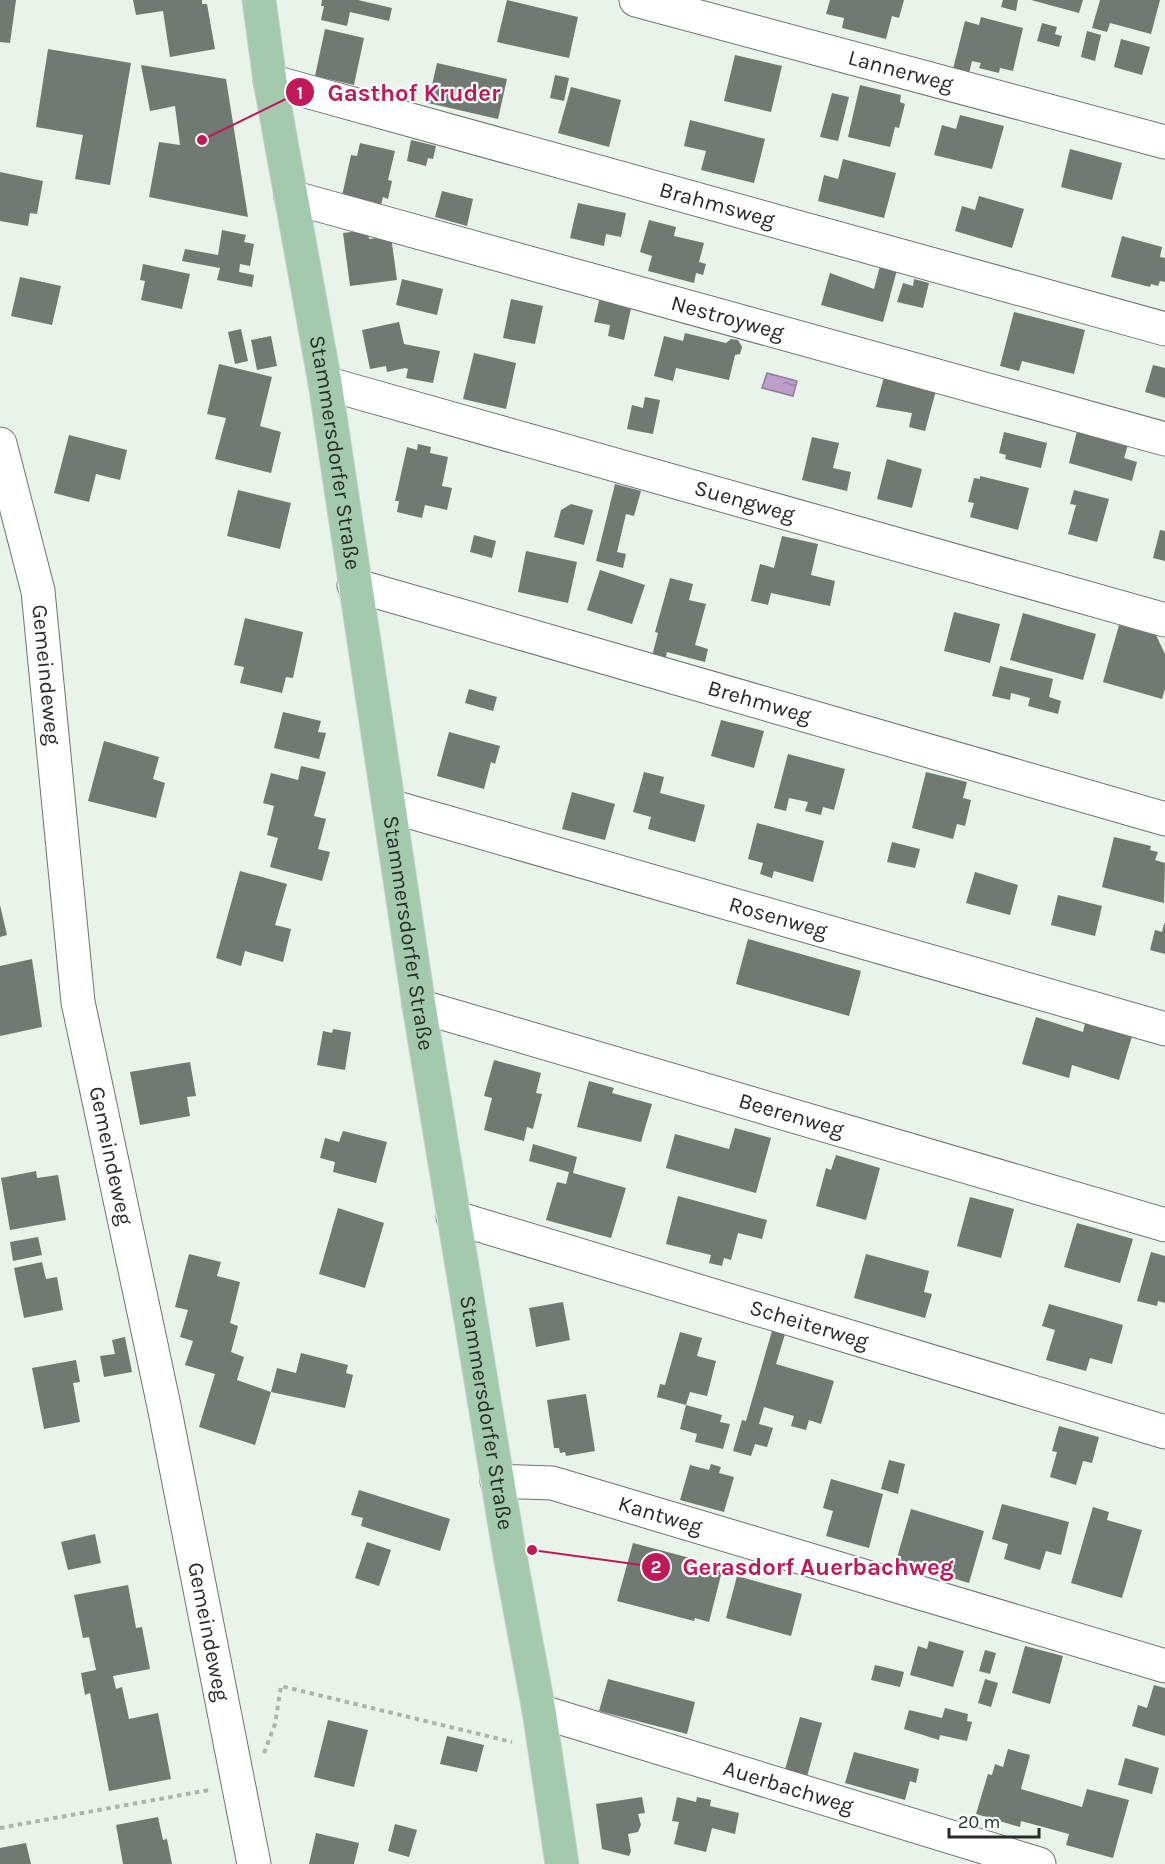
<svg xmlns="http://www.w3.org/2000/svg" width="1165" height="1864" font-family="Karla,sans-serif">
<style>
.water{fill:url(#water-ripples);stroke:#917c9b;stroke-width:1.5}
.building{fill:#707a72}
.lines{fill:none;stroke-linecap:round;stroke-linejoin:round}
.minor-casing{stroke:#6c766e;stroke-width:35}
.major-casing{stroke:#cfd1d0;stroke-width:35}
.path{stroke:#abb4ac;stroke-width:4;stroke-dasharray:4.5 4.5;stroke-linecap:butt}
.minor{stroke:#fff;stroke-width:33}
.major{stroke:#a3caac;stroke-width:33}
.labels{text-anchor:middle;dominant-baseline:central;stroke-width:4.5;stroke-linejoin:round;paint-order:stroke}
.street-label{font-size:22px;fill:#272c28;stroke:#f8fff9}
.leader{fill:none;stroke:#c2185b;stroke-width:2}
.callout-dot{fill:#c2185b;stroke:#f8fff9;stroke-width:2}
.mark-label{font-size:18px;text-anchor:middle;font-weight:bold;fill:#fff}
.callout-label{font-size:24px;text-anchor:middle;font-weight:bold;fill:#c2185b;stroke:#f8fff9;stroke-width:4.5;stroke-linejoin:round;paint-order:stroke}
</style>
<defs>
<pattern id="water-ripples" width="26" height="14" patternUnits="userSpaceOnUse" patternTransform="scale(1.5)"><rect width="26" height="14" fill="#bf9ecc"/><path d="M2 4q2-2 4 0t4 0M15 11q2-2 4 0t4 0" fill="none" stroke="#9b81a6"/></pattern>
</defs>
<rect width="100%" height="100%" fill="#e8f3ea"/>
<!-- water -->
<polygon class="water" points="767,373 797,381 793,396 762,388"/>
<!-- building -->
<g class="building">
<polygon points="0,0 16,0 10,43 0,42"/>
<polygon points="133,0 202,0 202,4 207,4 215,49 170,57 163,11 136,15"/>
<polygon points="322,0 358,0 392,8 389,21 350,12 347,26 321,20 324,6 321,6"/>
<polygon points="507,0 578,17 569,58 497,42"/>
<polygon points="830,0 904,0 899,18 892,16 886,39 842,28 844,18 826,14"/>
<polygon points="1003,0 1018,0 1016,11 1001,7"/>
<polygon points="1031,0 1083,0 1079,13"/>
<polygon points="1100,0 1160,0 1151,34 1110,23 1107,32 1092,28"/>
<polygon points="981,17 1023,28 1013,71 1000,68 999,73 979,68 981,63 972,61 969,73 953,69 965,21 979,25"/>
<polygon points="1042,23 1057,27 1055,34 1062,36 1059,47 1037,41"/>
<polygon points="325,29 364,38 354,85 315,76"/>
<polygon points="1087,31 1101,35 1095,61 1081,57"/>
<polygon points="1121,39 1150,47 1142,75 1114,67"/>
<polygon points="48,49 131,63 110,185 75,179 83,135 36,127"/>
<polygon points="735,55 782,66 771,112 724,101"/>
<polygon points="437,63 507,79 498,119 428,103"/>
<polygon points="141,65 226,79 248,217 149,197 159,142 180,145 175,106 150,111"/>
<polygon points="555,75 569,78 564,101 550,98"/>
<polygon points="860,85 901,95 900,102 905,104 899,128 895,127 890,147 848,137"/>
<polygon points="571,87 621,100 609,147 558,133"/>
<polygon points="832,93 849,97 838,141 820,137"/>
<polygon points="960,115 1004,126 992,169 934,155 942,125 956,129"/>
<polygon points="690,120 765,139 754,183 701,170 706,151 684,146"/>
<polygon points="411,140 436,146 433,159 428,158 426,166 407,161"/>
<polygon points="360,143 395,151 388,180 392,181 388,199 383,197 381,205 342,196 351,155 357,156"/>
<polygon points="1070,149 1122,163 1112,200 1061,187"/>
<polygon points="843,159 896,173 884,218 818,201 824,175 838,179"/>
<polygon points="0,172 43,181 37,214 30,213 28,226 0,221"/>
<polygon points="442,191 473,199 467,226 435,217"/>
<polygon points="979,196 1024,209 1012,248 955,231 962,206 975,210"/>
<polygon points="578,203 626,213 621,237 606,234 604,246 570,238"/>
<polygon points="649,220 676,227 674,236 704,243 699,262 706,264 703,275 696,273 694,283 648,271 652,256 640,252"/>
<polygon points="222,230 246,235 244,242 254,244 250,266 240,264 239,272 254,275 252,287 217,280 220,268 182,261 185,249 218,255"/>
<polygon points="368,230 369,239 391,236 397,280 350,286 343,233"/>
<polygon points="1122,236 1162,247 1160,257 1165,258 1165,282 1160,281 1158,286 1151,284 1150,287 1111,277"/>
<polygon points="143,264 190,274 182,309 141,300 145,281 140,280"/>
<polygon points="880,266 897,270 883,322 821,305 830,273 874,289"/>
<polygon points="20,277 61,286 52,325 11,316"/>
<polygon points="402,279 443,289 437,315 396,305"/>
<polygon points="914,279 929,283 923,308 897,302 903,283 913,286"/>
<polygon points="600,297 632,304 624,340 608,336 610,325 594,322"/>
<polygon points="511,299 543,306 535,344 503,338"/>
<polygon points="1014,312 1085,330 1074,374 1022,361 1019,371 1000,366"/>
<polygon points="399,322 404,344 440,351 433,383 406,378 408,369 405,368 387,372 386,366 370,369 362,330"/>
<polygon points="241,329 248,361 235,364 228,332"/>
<polygon points="685,333 726,343 731,339 738,340 742,347 740,354 735,355 729,380 676,368 673,381 654,376 664,336 683,341"/>
<polygon points="271,336 277,366 257,370 251,340"/>
<polygon points="474,353 516,363 506,409 463,399"/>
<polygon points="219,364 272,377 260,426 281,432 271,473 215,459 226,418 207,414"/>
<polygon points="1153,365 1165,368 1165,398 1145,392"/>
<polygon points="884,377 937,387 925,431 909,427 912,413 876,407"/>
<polygon points="645,397 660,400 653,434 627,429 632,405 643,408"/>
<polygon points="1077,431 1130,438 1124,458 1137,462 1132,481 1069,463"/>
<polygon points="1004,432 1047,443 1041,468 1005,459 1006,455 999,453"/>
<polygon points="69,435 127,450 120,480 96,474 89,502 54,493"/>
<polygon points="812,437 839,443 833,468 851,472 847,491 802,480"/>
<polygon points="418,444 431,447 430,453 448,457 442,486 452,488 447,510 425,505 422,518 397,512 399,501 395,501 407,447 417,450"/>
<polygon points="887,459 922,469 912,508 877,499"/>
<polygon points="980,476 1029,488 1018,530 970,517 974,503 968,502 974,478 980,479"/>
<polygon points="615,484 641,491 634,516 626,514 617,552 626,554 623,568 596,561"/>
<polygon points="238,490 291,503 280,549 227,536"/>
<polygon points="1074,490 1109,499 1097,542 1068,534 1076,505 1070,504"/>
<polygon points="571,504 593,510 584,545 554,537 561,510"/>
<polygon points="1160,530 1165,531 1165,561 1153,558"/>
<polygon points="474,535 496,541 492,558 470,552"/>
<polygon points="782,536 818,544 811,575 835,581 830,606 771,593 768,605 751,601 760,564 774,568"/>
<polygon points="526,551 577,562 568,603 518,592"/>
<polygon points="600,570 645,585 632,624 587,610"/>
<polygon points="670,578 693,584 689,600 706,604 695,645 708,649 705,662 667,652 665,660 652,656 658,633 655,632"/>
<polygon points="954,612 1000,624 990,663 944,651"/>
<polygon points="1023,613 1096,634 1083,680 1010,660"/>
<polygon points="245,618 303,632 293,678 286,677 282,693 240,683 244,667 234,665"/>
<polygon points="1119,625 1156,635 1165,654 1165,689 1162,699 1103,682"/>
<polygon points="1000,666 1053,679 1049,697 1061,701 1058,714 1028,706 1030,698 1011,693 1010,700 992,696"/>
<polygon points="469,689 497,697 493,711 465,703"/>
<polygon points="283,712 321,721 318,732 326,733 319,759 274,748"/>
<polygon points="721,720 764,731 754,768 711,756"/>
<polygon points="449,732 500,746 495,764 491,762 484,789 437,776"/>
<polygon points="104,741 159,757 153,779 165,783 156,818 88,801"/>
<polygon points="788,754 845,769 834,810 823,807 821,815 805,811 808,802 789,798 786,811 774,808"/>
<polygon points="301,766 326,772 314,816 326,819 318,849 330,852 322,881 270,867 278,838 267,835 274,806 263,803 271,773 298,780"/>
<polygon points="644,772 664,777 660,793 705,805 695,842 648,829 651,817 633,812"/>
<polygon points="926,772 967,782 963,798 971,800 965,826 957,824 953,839 912,828"/>
<polygon points="572,792 615,804 605,840 562,829"/>
<polygon points="757,823 824,841 813,882 774,871 772,878 760,874 763,863 748,859"/>
<polygon points="1114,837 1151,846 1150,850 1158,852 1155,860 1165,863 1164,903 1102,887"/>
<polygon points="892,842 920,849 915,868 887,862"/>
<polygon points="240,871 287,884 275,925 291,929 283,962 245,951 241,966 216,958"/>
<polygon points="975,872 1018,885 1010,915 966,903"/>
<polygon points="1058,895 1102,906 1095,936 1051,925"/>
<polygon points="0,905 7,935 0,937"/>
<polygon points="1164,924 1165,924 1165,954 1150,950 1155,930 1162,932"/>
<polygon points="748,939 861,971 849,1016 736,984"/>
<polygon points="32,959 42,1027 0,1036 0,966"/>
<polygon points="1036,1017 1083,1032 1086,1019 1133,1033 1119,1080 1072,1065 1069,1078 1022,1064"/>
<polygon points="333,1029 351,1032 345,1070 317,1065 323,1031 332,1033"/>
<polygon points="494,1060 541,1073 536,1093 542,1094 533,1129 527,1127 524,1141 484,1130 492,1098 484,1096"/>
<polygon points="190,1062 196,1096 187,1097 190,1116 140,1125 130,1072"/>
<polygon points="589,1081 614,1088 612,1093 652,1104 641,1142 577,1127"/>
<polygon points="735,1128 771,1138 756,1193 666,1168 675,1134 729,1149"/>
<polygon points="343,1131 387,1142 376,1183 333,1172 335,1162 320,1158 325,1138 339,1142"/>
<polygon points="533,1144 577,1157 573,1173 626,1188 611,1238 546,1220 557,1182 566,1184 569,1172 529,1161"/>
<polygon points="836,1155 880,1168 866,1220 816,1206 826,1168 831,1170"/>
<polygon points="36,1171 37,1178 58,1175 66,1220 10,1230 1,1178"/>
<polygon points="678,1196 767,1220 762,1239 738,1233 731,1260 724,1258 722,1266 709,1263 711,1255 666,1244"/>
<polygon points="970,1197 1014,1209 1001,1258 957,1246"/>
<polygon points="338,1208 384,1223 365,1288 319,1274"/>
<polygon points="1077,1223 1133,1239 1120,1283 1064,1267"/>
<polygon points="38,1237 42,1255 13,1261 10,1242"/>
<polygon points="1151,1252 1165,1256 1165,1303 1158,1301 1157,1306 1137,1301"/>
<polygon points="189,1254 221,1262 217,1276 240,1282 230,1323 238,1326 231,1352 244,1357 237,1380 271,1392 255,1445 199,1427 215,1374 185,1365 193,1341 180,1337 188,1310 175,1307"/>
<polygon points="866,1254 929,1271 924,1292 932,1294 925,1318 854,1298"/>
<polygon points="42,1262 46,1279 57,1277 63,1310 24,1318 14,1268"/>
<polygon points="563,1302 570,1340 536,1347 529,1308"/>
<polygon points="1049,1304 1123,1325 1112,1364 1090,1358 1086,1371 1046,1360 1055,1330 1042,1326"/>
<polygon points="772,1331 785,1334 776,1364 834,1381 821,1424 809,1420 806,1430 791,1426 794,1416 764,1407 759,1424 773,1428 767,1447 755,1444 751,1456 733,1451 742,1420 746,1421"/>
<polygon points="680,1332 702,1338 697,1356 716,1361 707,1396 690,1392 686,1405 657,1397 660,1384 665,1385"/>
<polygon points="125,1337 132,1372 104,1377 100,1356 115,1354 112,1340"/>
<polygon points="301,1353 348,1365 346,1373 353,1375 345,1408 271,1392 277,1368 296,1373"/>
<polygon points="76,1360 80,1382 73,1383 80,1422 44,1429 32,1368"/>
<polygon points="586,1394 595,1451 566,1456 565,1452 560,1453 559,1448 554,1448 547,1400"/>
<polygon points="686,1405 722,1415 720,1422 730,1424 723,1449 695,1442 697,1434 680,1429"/>
<polygon points="1059,1426 1099,1437 1092,1463 1083,1461 1076,1485 1050,1477 1057,1452 1052,1451"/>
<polygon points="889,1460 905,1464 898,1494 881,1489"/>
<polygon points="711,1464 721,1467 719,1473 734,1477 724,1512 680,1500 690,1465 709,1470"/>
<polygon points="831,1479 883,1494 869,1548 826,1536 833,1511 823,1508"/>
<polygon points="359,1490 450,1519 440,1551 361,1526 363,1518 351,1515"/>
<polygon points="1002,1504 1069,1522 1061,1555 1046,1551 1040,1570 1004,1559 1008,1544 992,1539"/>
<polygon points="1093,1507 1109,1512 1107,1520 1142,1530 1122,1598 1071,1583"/>
<polygon points="911,1509 984,1531 969,1583 896,1561"/>
<polygon points="95,1534 101,1563 68,1570 61,1542"/>
<polygon points="367,1542 391,1550 379,1586 355,1578"/>
<polygon points="633,1543 690,1558 689,1562 722,1571 709,1622 695,1618 694,1621 617,1601"/>
<polygon points="737,1576 802,1594 791,1636 726,1618"/>
<polygon points="128,1585 136,1628 142,1627 150,1669 113,1676 116,1689 122,1687 129,1719 158,1713 171,1779 109,1791 90,1693 85,1695 81,1673 96,1670 89,1637 83,1638 74,1595"/>
<polygon points="929,1641 964,1651 953,1687 910,1675 918,1646 927,1649"/>
<polygon points="1025,1646 1063,1656 1050,1704 1012,1693"/>
<polygon points="985,1650 996,1653 990,1674 979,1671"/>
<polygon points="875,1665 904,1672 900,1687 871,1680"/>
<polygon points="608,1679 695,1702 687,1734 599,1711"/>
<polygon points="985,1679 998,1683 991,1707 978,1703"/>
<polygon points="1154,1685 1165,1688 1165,1736 1132,1726 1138,1705 1147,1708"/>
<polygon points="945,1708 968,1714 967,1721 972,1722 967,1741 940,1735 939,1740 904,1729 909,1710 942,1718"/>
<polygon points="800,1717 822,1723 806,1780 784,1773"/>
<polygon points="328,1720 368,1730 354,1787 314,1777"/>
<polygon points="447,1736 484,1745 477,1772 440,1764"/>
<polygon points="1008,1749 1030,1755 1021,1789 1082,1807 1087,1789 1129,1800 1113,1858 1066,1845 1069,1834 1021,1821 1020,1827 976,1814 988,1774 992,1775 995,1764 1003,1767"/>
<polygon points="854,1752 919,1769 916,1783 910,1781 905,1800 845,1783"/>
<polygon points="1125,1758 1159,1768 1152,1794 1118,1785"/>
<polygon points="642,1797 645,1813 638,1814 641,1825 638,1832 628,1834 631,1851 629,1856 602,1849 596,1804"/>
<polygon points="677,1797 696,1802 697,1797 711,1800 710,1806 739,1813 735,1834 712,1828 706,1852 674,1844 679,1822 672,1821"/>
<polygon points="158,1817 163,1840 167,1839 172,1864 123,1864 116,1825"/>
<polygon points="395,1824 417,1830 409,1857 388,1851"/>
<polygon points="316,1833 359,1843 354,1864 309,1864"/>
<polygon points="26,1843 31,1864 0,1864 0,1848"/>
</g>
<g class="lines">
<defs>
<g id="minor">
<path id="s1" d="M 636,0 L 1165,142"/>
<path id="s2" d="M 270,81 L 1165,329"/>
<path id="s3" d="M 291,197 L 1165,439"/>
<path id="s4" d="M 325,383 L 1165,620"/>
<path id="s5" d="M 0,444 L 38,591 L 78,1002 L 164,1406 L 254,1864"/>
<path id="s6" d="M 354,585 L 1165,819"/>
<path id="s7" d="M 390,806 L 1165,1029"/>
<path id="s8" d="M 419,1006 L 1165,1225"/>
<path id="s9" d="M 453,1217 L 1165,1432"/>
<path id="s10" d="M 497,1481 L 552,1483 L 1165,1666"/>
<path id="s11" d="M 539,1711 L 1039,1864"/>
</g>
<g id="major">
<path id="s12" d="M 259,0 L 270,81 L 325,383 L 419,1006 L 510,1556 L 539,1711 L 562,1864"/>
</g>
</defs>
<!-- minor casing -->
<use href="#minor" class="minor-casing"/>
<!-- major casing -->
<use href="#major" class="major-casing"/>
<!-- path -->
<g class="path">
<polyline points="264,1753 275,1724 281,1686 512,1742"/>
<polyline points="0,1828 209,1790"/>
</g>
<!-- minor -->
<use href="#minor" class="minor"/>
<!-- major -->
<use href="#major" class="major"/>
</g>
<g class="labels">
<!-- street labels -->
<g class="street-label">
<text stroke="none"><textPath href="#s1" startOffset="274">Lannerweg</textPath></text>
<text stroke="none"><textPath href="#s2" startOffset="464">Brahmsweg</textPath></text>
<text stroke="none"><textPath href="#s3" startOffset="453">Nestroyweg</textPath></text>
<text stroke="none"><textPath href="#s12" startOffset="459">Stammersdorfer Straße</textPath></text>
<text stroke="none"><textPath href="#s4" startOffset="436">Suengweg</textPath></text>
<text stroke="none"><textPath href="#s5" startOffset="236">Gemeindeweg</textPath></text>
<text stroke="none"><textPath href="#s6" startOffset="422">Brehmweg</textPath></text>
<text stroke="none"><textPath href="#s7" startOffset="404">Rosenweg</textPath></text>
<text stroke="none"><textPath href="#s12" startOffset="945">Stammersdorfer Straße</textPath></text>
<text stroke="none"><textPath href="#s8" startOffset="388">Beerenweg</textPath></text>
<text stroke="none"><textPath href="#s5" startOffset="722">Gemeindeweg</textPath></text>
<text stroke="none"><textPath href="#s9" startOffset="372">Scheiterweg</textPath></text>
<text stroke="none"><textPath href="#s12" startOffset="1431">Stammersdorfer Straße</textPath></text>
<text stroke="none"><textPath href="#s10" startOffset="168">Kantweg</textPath></text>
<text stroke="none"><textPath href="#s5" startOffset="1208">Gemeindeweg</textPath></text>
<text stroke="none"><textPath href="#s11" startOffset="261">Auerbachweg</textPath></text>
</g>
</g>
<!-- callouts -->
<path class="leader" d="M202 140L300 92M532 1550L656 1567"/>
<g class="callout-dot">
<circle cx="202" cy="140" r="6"/>
<circle cx="532" cy="1550" r="6"/>
<circle cx="300" cy="92" r="15"/>
<circle cx="656" cy="1567" r="15"/>
</g>
<g class="mark-label">
<text x="300" y="99">1</text>
<text x="656" y="1573">2</text>
</g>
<g class="callout-label">
<text x="414" y="101">Gasthof Kruder</text>
<text x="818" y="1575">Gerasdorf Auerbachweg</text>
</g>
<!-- scale -->
<path d="M949 1828v9h90v-9" fill="none" stroke="#272c28" stroke-width="3"/>
<text x="958" y="1828" font-size="18" fill="#272c28" stroke="#f8fff9" stroke-width="4.5" paint-order="stroke">20 m</text>
</svg>
